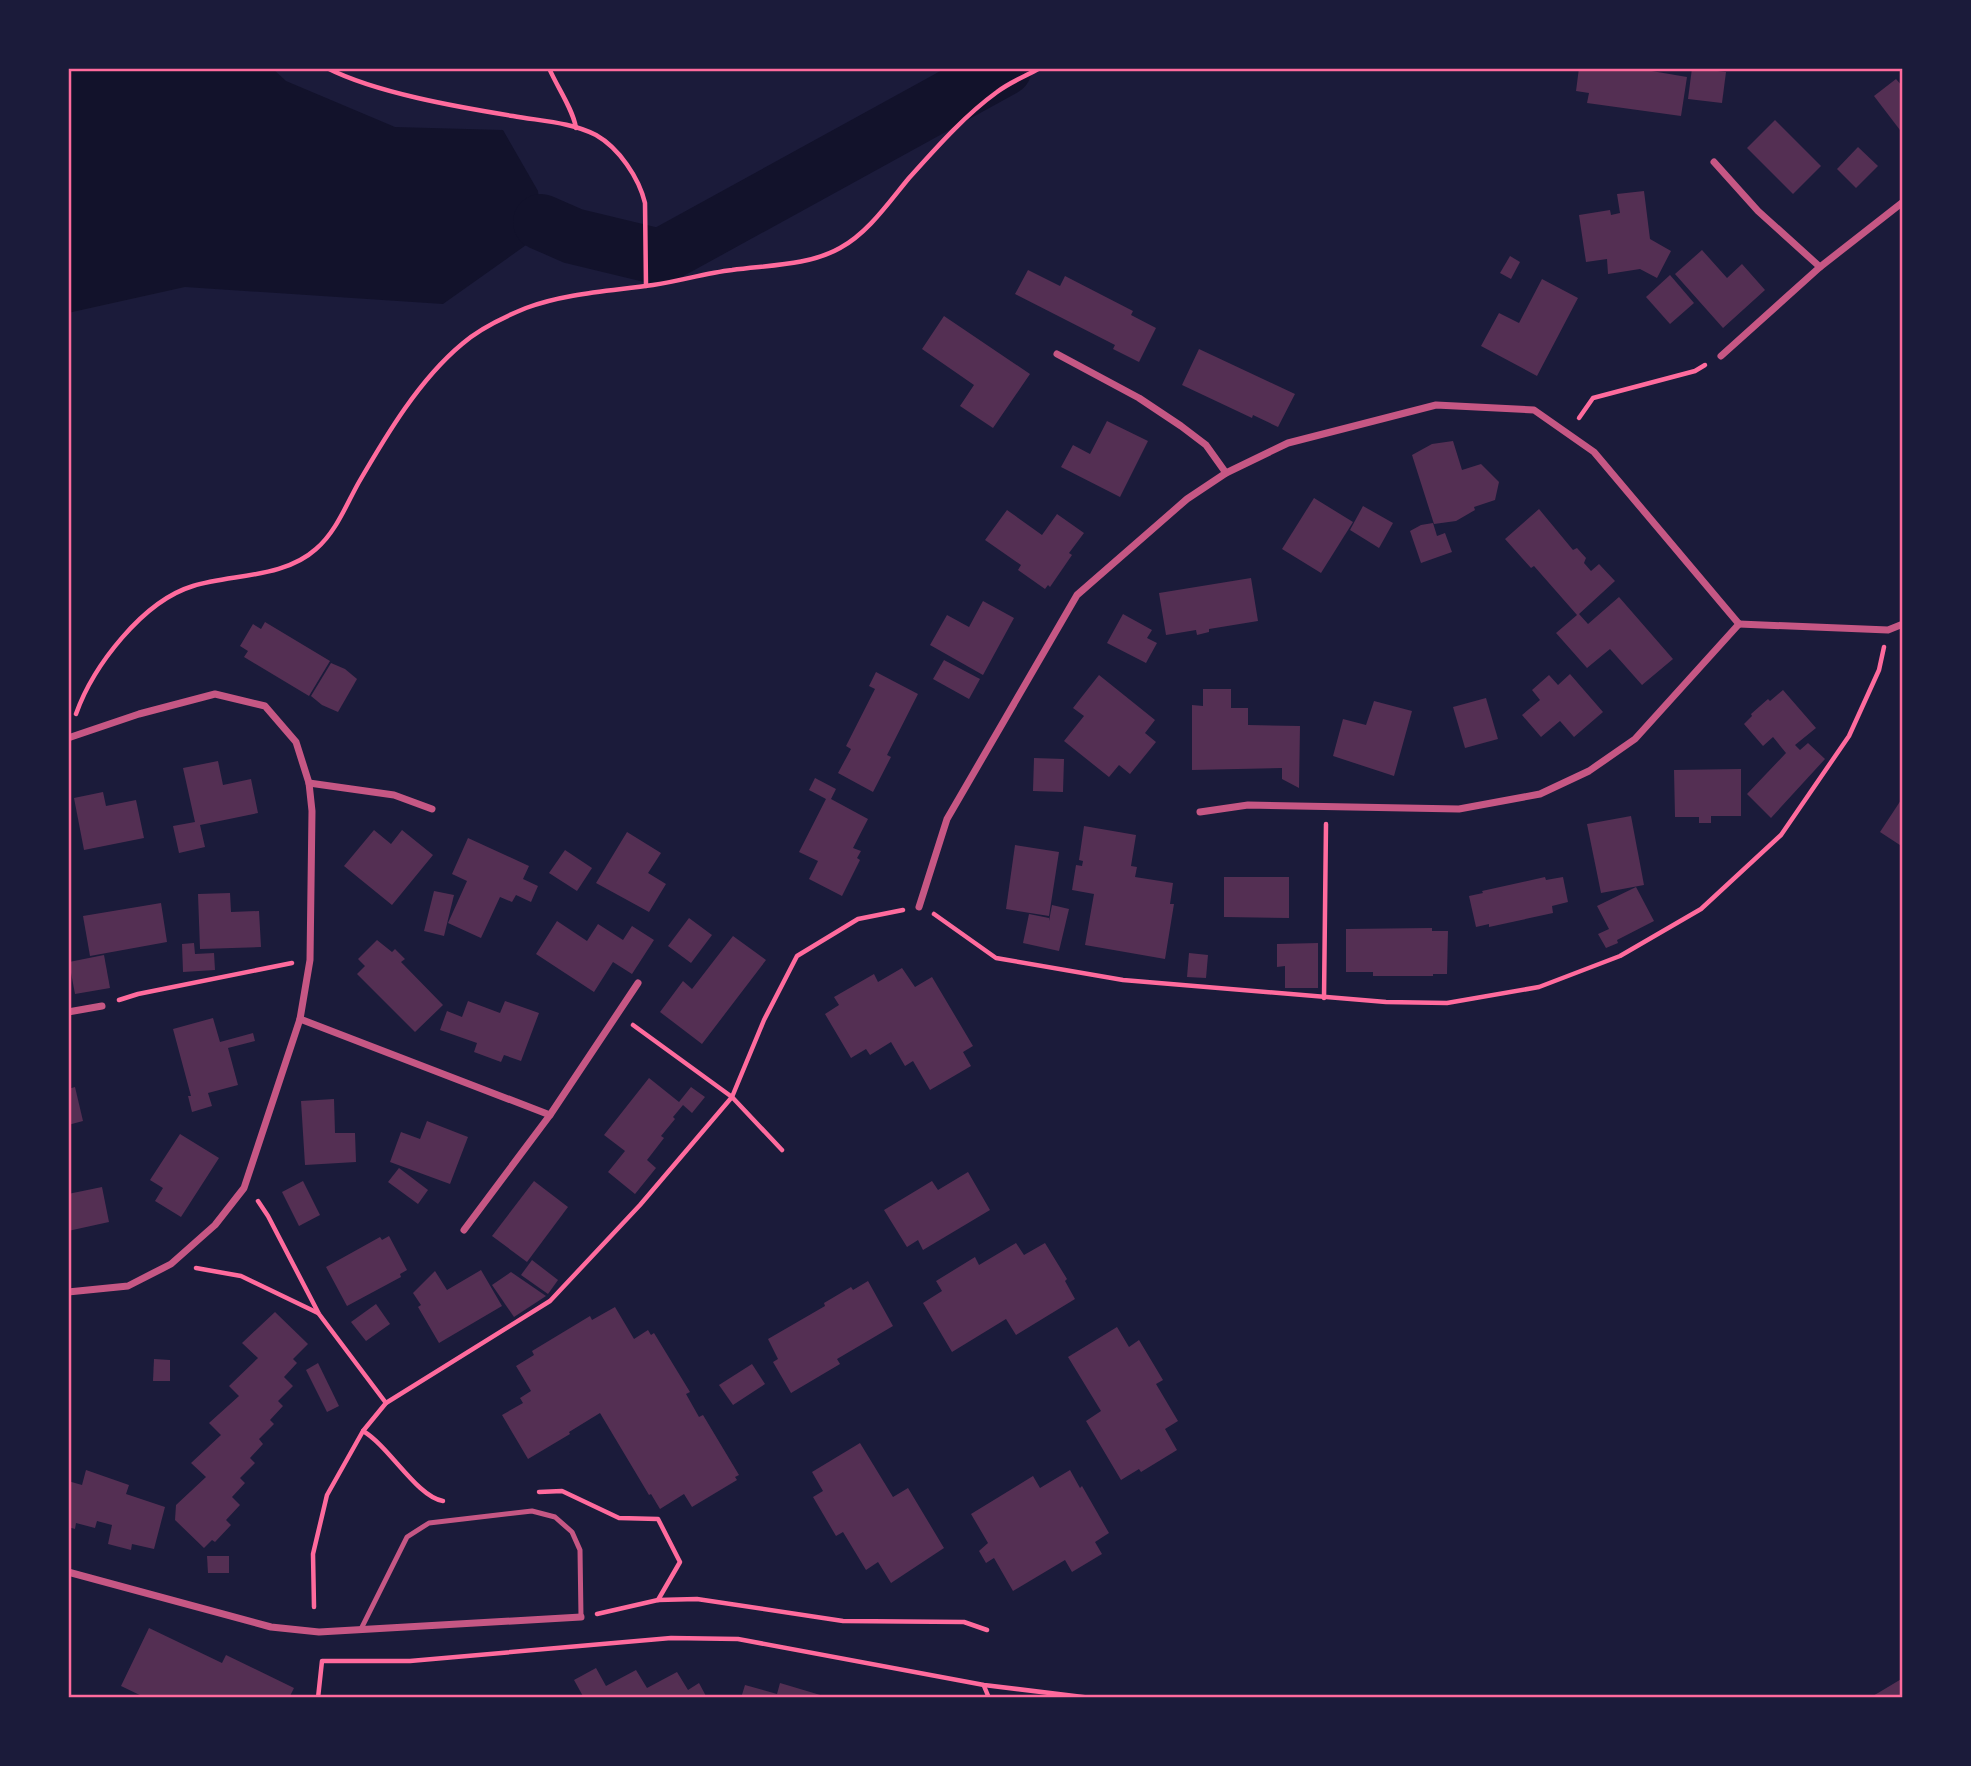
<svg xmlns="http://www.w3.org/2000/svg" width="1971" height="1766" font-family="'Playfair Display',serif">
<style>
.water{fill:#12122b}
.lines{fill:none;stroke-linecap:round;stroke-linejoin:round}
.river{stroke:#12122b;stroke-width:56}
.building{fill:#542f53}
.path{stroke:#ff6b9d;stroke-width:4.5}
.service{stroke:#c65784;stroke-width:5}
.minor{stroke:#c65784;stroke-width:7}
.neatline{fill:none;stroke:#ff6b9d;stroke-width:2.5}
</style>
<rect width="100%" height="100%" fill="#1b1b3a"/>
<!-- water -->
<polygon class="water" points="68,68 272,68 286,81 395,127 503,130 538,191 543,233 443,304 185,287 68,313"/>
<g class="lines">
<!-- river -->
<polyline class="river" points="541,222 573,236 660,257 1004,68"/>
</g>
<!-- building -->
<g class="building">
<polygon points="1579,68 1634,68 1687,77 1681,116 1587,103 1589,93 1576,91"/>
<polygon points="1692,68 1726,72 1722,103 1688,99"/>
<polygon points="1896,79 1903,87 1903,134 1874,96"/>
<polygon points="1775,120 1821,166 1793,194 1747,148"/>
<polygon points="1858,147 1878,166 1856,188 1837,169"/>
<polygon points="1644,191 1650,239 1671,251 1657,278 1640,269 1608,274 1607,259 1586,262 1579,215 1610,210 1611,215 1620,213 1617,194"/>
<polygon points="1702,250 1727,278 1742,264 1765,290 1723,328 1675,274"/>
<polygon points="1510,256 1520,262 1511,279 1500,273"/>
<polygon points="1028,270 1060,286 1065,276 1133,311 1131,315 1156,328 1139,362 1113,349 1115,345 1015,294"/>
<polygon points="1670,275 1694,303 1670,324 1646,297"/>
<polygon points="1542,279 1578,298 1537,376 1481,346 1499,313 1519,323"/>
<polygon points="944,316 1030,374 993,428 960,406 974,385 922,349"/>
<polygon points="1199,349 1295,394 1278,427 1253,415 1252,418 1182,385"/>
<polygon points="1107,421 1148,441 1120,497 1061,467 1073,445 1090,454"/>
<polygon points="1453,441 1462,470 1481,464 1499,482 1495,500 1474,507 1475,510 1456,521 1434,524 1412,455 1432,444"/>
<polygon points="1314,498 1353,522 1321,573 1282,549"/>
<polygon points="1363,506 1393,523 1379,548 1350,530"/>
<polygon points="1539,509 1573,550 1577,548 1586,558 1584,563 1591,571 1599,564 1615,581 1579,614 1588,624 1619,597 1673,659 1642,685 1610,649 1587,668 1556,633 1577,615 1534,566 1531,568 1505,539"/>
<polygon points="1007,510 1042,535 1057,514 1084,533 1069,553 1072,555 1050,587 1048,585 1045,589 1018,570 1021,565 985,540"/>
<polygon points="1433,523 1437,536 1445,533 1452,552 1421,563 1410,531 1421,525"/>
<polygon points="1251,578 1258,621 1209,629 1209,632 1197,635 1196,630 1166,635 1159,593"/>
<polygon points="983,601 1014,618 983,675 930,645 947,615 969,627"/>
<polygon points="1123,614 1152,630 1147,638 1157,643 1146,663 1107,643"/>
<polygon points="265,622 330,661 309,696 244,657 248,651 240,646 253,624 261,629"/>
<polygon points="944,660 980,679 969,699 933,679"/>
<polygon points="331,663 345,669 357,679 338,712 322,705 311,696"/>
<polygon points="876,672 918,694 887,755 891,757 873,792 838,773 851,749 846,746 875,689 869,686"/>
<polygon points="1570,674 1603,712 1574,737 1560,721 1541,737 1522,715 1540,700 1532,690 1549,675 1558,685"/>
<polygon points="1099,675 1155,720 1145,733 1156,742 1130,774 1119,765 1109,777 1064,741 1084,716 1073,708"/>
<polygon points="1203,689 1231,689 1231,708 1248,708 1248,725 1300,726 1299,788 1282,779 1282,768 1192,770 1192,705 1203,706"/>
<polygon points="1783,690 1816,728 1795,745 1800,750 1808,743 1825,759 1771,818 1747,794 1786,753 1773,737 1763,746 1744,724 1752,716 1751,714 1768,699 1770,701"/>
<polygon points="1486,698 1498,739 1465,748 1453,707"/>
<polygon points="1374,701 1412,711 1394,776 1333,756 1343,719 1366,725"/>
<polygon points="1034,758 1064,759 1063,792 1033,791"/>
<polygon points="218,761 223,785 251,779 258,813 200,825 205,847 179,853 173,826 195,822 183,768"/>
<polygon points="1741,769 1741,816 1711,816 1711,823 1699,823 1699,817 1675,817 1674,770"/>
<polygon points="815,778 836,789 831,799 868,819 853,848 861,851 857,858 860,860 842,896 809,879 818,861 799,852 826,799 809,790"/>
<polygon points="103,792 106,806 136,800 144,838 84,850 74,798"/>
<polygon points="1901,800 1903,801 1903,847 1880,832"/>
<polygon points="1631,816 1644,885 1601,893 1587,824"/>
<polygon points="1084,826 1136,835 1131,866 1137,867 1135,877 1173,883 1170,904 1174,904 1165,959 1085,945 1094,894 1072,890 1076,865 1082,866 1083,861 1079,860"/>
<polygon points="374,830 391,844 402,830 433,855 392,905 344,866"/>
<polygon points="627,832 661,853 648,873 666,884 649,912 596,883"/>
<polygon points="468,838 529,866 523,879 538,886 531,902 516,895 512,902 500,897 481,938 448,923 467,881 452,874"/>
<polygon points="1015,845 1059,852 1049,916 1006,909"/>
<polygon points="565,850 592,868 577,891 549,873"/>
<polygon points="1224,877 1289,877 1289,918 1224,917"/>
<polygon points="1545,877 1546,880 1563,877 1568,902 1552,906 1553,913 1489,927 1489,924 1476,927 1469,896 1483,893 1482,891"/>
<polygon points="1636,887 1654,921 1617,940 1618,943 1606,948 1598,934 1609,929 1597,906"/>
<polygon points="434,891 454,895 444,936 424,931"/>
<polygon points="230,893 231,912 259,911 261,947 200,949 198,894"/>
<polygon points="161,903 167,942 90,956 83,916"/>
<polygon points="1052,905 1069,909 1059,951 1023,943 1029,914 1049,918 1049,921"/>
<polygon points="689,918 712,935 691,963 668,946"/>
<polygon points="557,921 587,941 598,924 623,940 632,926 654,940 632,974 613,962 594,992 536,954"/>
<polygon points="1432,928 1432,931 1448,931 1447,974 1433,974 1433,976 1373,976 1373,972 1346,972 1346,929"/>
<polygon points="733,936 766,960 702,1044 660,1012 683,981 692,989"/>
<polygon points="377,940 392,952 395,949 405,959 401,962 443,1005 415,1032 357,974 365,966 358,959"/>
<polygon points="194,943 195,954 214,953 215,970 183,972 182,944"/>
<polygon points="1318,943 1318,988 1285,988 1285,966 1277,967 1277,944"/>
<polygon points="1189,953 1208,955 1206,978 1187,977"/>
<polygon points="104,955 110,988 75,994 69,962"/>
<polygon points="902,968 915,987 932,977 973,1046 963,1052 971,1066 930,1090 913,1061 905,1066 891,1042 870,1055 866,1049 851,1058 825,1014 839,1005 834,997 874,974 878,982"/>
<polygon points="468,1001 500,1013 505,1001 539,1013 521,1061 504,1055 501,1062 474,1052 477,1043 440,1030 447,1011 462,1017"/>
<polygon points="213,1018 220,1042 253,1033 255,1041 228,1048 238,1085 208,1093 212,1106 192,1112 188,1096 191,1096 173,1029"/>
<polygon points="649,1078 679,1102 691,1087 705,1097 692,1113 683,1105 673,1117 675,1119 661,1136 664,1138 647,1160 656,1168 635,1194 608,1172 625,1151 604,1135"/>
<polygon points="75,1087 83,1121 68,1125 68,1089"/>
<polygon points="334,1099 335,1133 355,1133 356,1162 305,1165 301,1101"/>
<polygon points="427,1121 468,1137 450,1184 390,1162 401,1132 420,1139"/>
<polygon points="180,1134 219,1158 181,1217 155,1201 163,1188 150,1180"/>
<polygon points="399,1168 428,1190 418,1204 388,1182"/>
<polygon points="968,1172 990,1210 923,1250 918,1240 907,1247 884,1210 932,1181 938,1190"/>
<polygon points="303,1181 320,1215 299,1226 282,1192"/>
<polygon points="534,1181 568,1207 527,1262 492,1236"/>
<polygon points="102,1187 109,1222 68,1231 68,1194"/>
<polygon points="389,1236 407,1270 400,1274 401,1277 347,1306 326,1267 380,1237 382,1240"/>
<polygon points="1016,1243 1024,1255 1045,1243 1067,1279 1065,1281 1075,1299 1016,1335 1006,1319 952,1352 923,1303 942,1291 936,1281 975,1257 979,1265"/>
<polygon points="532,1260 558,1280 548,1294 521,1275"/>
<polygon points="481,1270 502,1306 439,1343 418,1307 421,1305 413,1293 435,1271 447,1290"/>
<polygon points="511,1272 546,1296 514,1317 492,1285"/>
<polygon points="868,1281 893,1326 837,1359 840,1364 791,1393 773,1362 778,1359 768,1339 825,1306 824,1303 851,1287 853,1290"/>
<polygon points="376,1304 390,1324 366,1341 351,1322"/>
<polygon points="615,1307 634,1339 648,1330 651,1335 654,1333 690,1392 686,1394 699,1417 703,1415 739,1475 735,1477 737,1480 692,1507 684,1494 660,1509 651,1494 649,1495 600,1413 569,1432 570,1434 528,1459 502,1415 523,1403 520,1398 531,1391 516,1366 534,1355 532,1351 590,1316 592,1320"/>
<polygon points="275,1312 308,1344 293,1359 297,1363 284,1377 293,1386 278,1401 283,1406 270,1420 274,1424 259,1439 263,1444 250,1458 255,1463 240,1478 245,1483 232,1497 240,1505 226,1520 231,1525 215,1542 212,1540 204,1548 175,1520 176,1505 206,1477 191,1463 221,1435 209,1423 239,1396 229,1386 258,1358 242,1343"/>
<polygon points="1117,1327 1129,1347 1139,1340 1163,1380 1156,1384 1178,1421 1165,1429 1177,1450 1141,1472 1139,1469 1121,1480 1086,1421 1101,1411 1068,1357"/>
<polygon points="154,1359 170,1360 170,1381 153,1381"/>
<polygon points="318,1363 339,1406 327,1412 306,1370"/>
<polygon points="752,1364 765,1384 733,1405 719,1385"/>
<polygon points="860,1443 893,1497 908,1488 944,1548 891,1583 878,1562 866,1570 843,1532 836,1536 813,1497 823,1491 812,1472"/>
<polygon points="86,1470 129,1485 126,1494 165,1507 154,1549 132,1544 131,1550 108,1544 112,1525 97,1521 95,1528 76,1523 75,1529 68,1527 68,1481 82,1485"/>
<polygon points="1070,1470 1080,1488 1082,1486 1109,1533 1095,1542 1102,1554 1072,1572 1065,1560 1013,1591 994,1558 986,1563 979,1551 988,1543 971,1514 1033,1476 1040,1488"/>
<polygon points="207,1556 229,1556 229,1573 208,1573"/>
<polygon points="149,1628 222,1663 226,1655 294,1688 289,1698 146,1698 121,1686"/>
<polygon points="596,1668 606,1686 636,1670 647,1688 677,1672 688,1690 699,1683 707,1698 584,1698 574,1680"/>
<polygon points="1903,1678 1903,1698 1869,1698 1878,1693"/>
<polygon points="780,1683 827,1697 827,1698 741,1698 745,1685 777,1694"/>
</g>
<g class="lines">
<!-- path -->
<g class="path">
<path d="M 327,68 C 376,93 458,107 513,116 C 540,121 571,122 596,135 C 619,148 639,178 645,203 L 646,286"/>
<path d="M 549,68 C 557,87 573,109 576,128"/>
<polyline points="1579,418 1593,398 1695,371 1705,365"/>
<path d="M 76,714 C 93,666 143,601 193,586 C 233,574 284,578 316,549 C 336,532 346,505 359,482 C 387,434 419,380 462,344 C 480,328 504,317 526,308 C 566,293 612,291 653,285 C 680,281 706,273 732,270 C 767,265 808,266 840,248 C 868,233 889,202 909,178 C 936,148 964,116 997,92 C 1010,82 1026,76 1040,68"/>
<polyline points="934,914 996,958 1123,980 1386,1002 1447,1003 1539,987 1620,956 1701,909 1781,835 1849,736 1879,670 1884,647"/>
<polyline points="1324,998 1326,824"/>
<polyline points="119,1000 138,994 292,963"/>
<polyline points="633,1025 732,1097 782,1150"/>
<polyline points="258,1201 268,1216 319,1314 386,1403"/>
<polyline points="196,1268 241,1276 318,1313"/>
<path d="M 363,1431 C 389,1446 417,1497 443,1501"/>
<polyline points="539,1492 562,1491 619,1518 658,1519 680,1562 658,1600"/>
<polyline points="314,1607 313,1554 327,1495 363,1431 386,1403 550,1301 640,1205 732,1097 764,1020 797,956 858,919 903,910"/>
<polyline points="597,1614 658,1600 697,1599 843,1621 964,1622 987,1630"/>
<polyline points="984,1686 989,1698"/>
<polyline points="318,1698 322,1661 410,1661 671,1638 738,1639 984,1685 1091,1698"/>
</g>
<!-- service -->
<polyline class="service" points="361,1629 407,1537 429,1523 532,1511 555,1517 572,1532 580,1550 581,1617"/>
<!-- minor -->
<g class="minor">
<polyline points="1714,162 1758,211 1820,267"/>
<polyline points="1057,354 1139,398 1181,426 1206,445 1226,473"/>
<polyline points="1721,356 1820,267 1903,202"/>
<polyline points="1739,624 1888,630 1903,624"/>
<polyline points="68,738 139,714 215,694 265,706 296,742 309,783 312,811 310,960 300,1019 244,1188 215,1225 171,1264 128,1286 68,1292"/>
<polyline points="309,783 394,795 432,809"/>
<polyline points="1200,812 1248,805 1459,809 1540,794 1589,771 1635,739 1739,624"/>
<polyline points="919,907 947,819 1077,595 1187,499 1226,473 1288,443 1436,405 1534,410 1594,452 1739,624"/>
<polyline points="68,1012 102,1006"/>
<polyline points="300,1019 550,1115"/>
<polyline points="464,1230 550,1115 638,983"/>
<polyline points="68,1572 271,1627 319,1632 581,1617"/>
</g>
</g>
<!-- border -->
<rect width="1971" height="1766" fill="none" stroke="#1b1b3a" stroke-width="140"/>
<rect x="70" y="70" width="1831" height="1626" class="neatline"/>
</svg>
